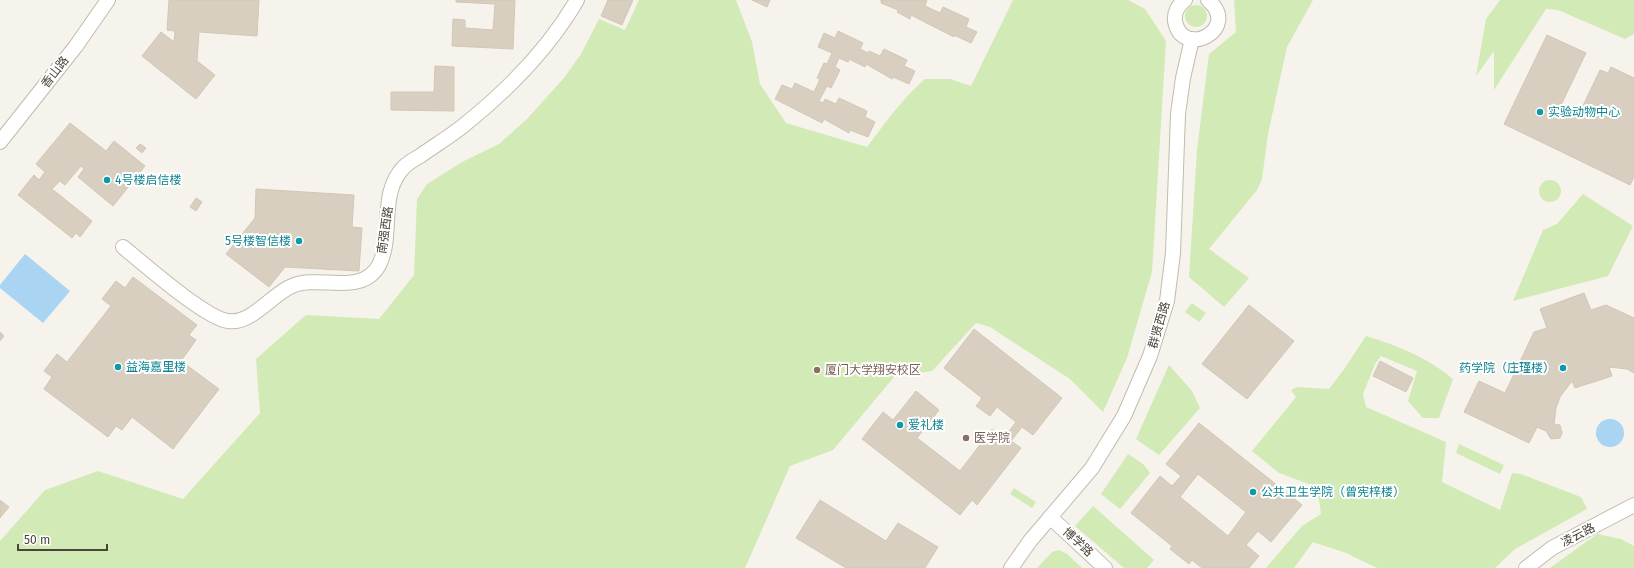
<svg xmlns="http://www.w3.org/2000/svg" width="1634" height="568" font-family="'Fira Sans','Noto Sans SC',sans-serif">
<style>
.green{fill:#d2eab5}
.water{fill:#a9d4f2}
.building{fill:#d8cfc1;stroke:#d3c7b4;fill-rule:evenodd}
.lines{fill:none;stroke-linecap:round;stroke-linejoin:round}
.minor-casing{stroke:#c2bbae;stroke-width:16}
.minor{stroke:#fff;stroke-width:14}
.culture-dot{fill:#0f9aa8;stroke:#fff;stroke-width:1.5}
.education-dot{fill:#8d6e63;stroke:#fff;stroke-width:1.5}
.labels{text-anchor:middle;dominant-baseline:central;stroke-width:4;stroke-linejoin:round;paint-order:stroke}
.street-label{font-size:12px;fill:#4b4439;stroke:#fff}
.culture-label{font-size:12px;fill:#0d838f;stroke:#fff;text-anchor:start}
.education-label{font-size:12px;fill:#785e54;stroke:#fff;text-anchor:start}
</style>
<rect width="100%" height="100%" fill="#f6f3ec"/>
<!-- green -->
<g class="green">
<path d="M 639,0 L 736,0 L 752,42 L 760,84 L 786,123 L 867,147 C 886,122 901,100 925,79 L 950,79 L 971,86 L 1013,0 L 1128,0 L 1145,9 L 1166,41 L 1152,272 L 1127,358 L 1103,412 L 1070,379 L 990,327 L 976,323 L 932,371 L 894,377 L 833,450 L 790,466 L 745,568 L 0,568 L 0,541 L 45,490 L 98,471 L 183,499 L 260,413 L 256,359 L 306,315 L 379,319 L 414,275 L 417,199 L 427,184 L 464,161 L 499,144 L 527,119 L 564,78 L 581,54 L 599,19 L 625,30 Z"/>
<polygon points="1234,0 1313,0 1287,47 1268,134 1262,179 1257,190 1209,249 1249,278 1224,307 1189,277 1197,150 1209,54 1236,32"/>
<polygon points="1500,0 1634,0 1634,34 1625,39 1558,10 1546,9 1494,90 1494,51 1476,76 1486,19"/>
<circle cx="1196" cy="16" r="11"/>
<circle cx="1550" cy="191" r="11"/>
<polygon points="1583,194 1633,226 1608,276 1513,301 1543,230 1557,224"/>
<polygon points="1192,303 1206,313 1199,322 1185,312"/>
<path d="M 1366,336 C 1398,346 1427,357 1453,379 L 1439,418 L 1423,418 L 1408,401 L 1417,371 L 1381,356 L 1375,364 L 1363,394 L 1366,407 L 1446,442 L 1442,482 L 1500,510 L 1512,473 L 1521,474 L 1581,497 L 1587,509 L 1515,549 L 1495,568 L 1377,568 L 1346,553 L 1313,542 L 1294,568 L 1266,568 L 1302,526 L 1321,514 L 1317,487 L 1279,473 L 1252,451 L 1296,397 L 1291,390 L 1297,387 L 1329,389 L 1345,368 Z"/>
<polygon points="1169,365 1192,391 1200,408 1159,455 1136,439"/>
<polygon points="1459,444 1504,465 1500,474 1456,453"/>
<polygon points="1128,454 1143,464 1150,473 1120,509 1101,494"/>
<polygon points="1014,488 1036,502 1032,508 1010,494"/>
<polygon points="1093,506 1154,560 1147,568 1124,568 1075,526"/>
<polygon points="1597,534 1621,539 1634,546 1634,568 1550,568"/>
<polygon points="1059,550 1067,554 1082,568 1037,568 1052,552"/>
</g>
<!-- water -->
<g class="water">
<polygon points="25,254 70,291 43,323 0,288 0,285"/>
<circle cx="1610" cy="433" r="14"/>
</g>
<!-- building -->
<g class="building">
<polygon points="169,0 259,0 257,36 199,32 197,61 215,75 196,99 142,56 161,32 174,42 175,31 167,30"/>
<polygon points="456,0 515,0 513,49 452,46 453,19 465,20 465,28 493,30 495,4 456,2"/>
<polygon points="608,0 633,0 622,25 601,16"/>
<polygon points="752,0 770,0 767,7"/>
<polygon points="880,0 927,0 925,6 940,13 943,7 969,19 966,27 977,32 971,43 954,35 954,37 911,15 910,19 897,12 898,10 881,3 882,1"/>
<polygon points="838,31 863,43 860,49 868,53 869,51 880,56 884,49 907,60 904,66 915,71 909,84 893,77 892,79 866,64 865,67 849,59 848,62 839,58 835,67 840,70 831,88 827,86 819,101 823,103 825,99 836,104 839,98 867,111 865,117 875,122 868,137 850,130 849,133 824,119 822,123 775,99 782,85 792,89 795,83 814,92 820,79 817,78 824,63 827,64 832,53 818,47 824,33 835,38"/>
<polygon points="1547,35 1586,53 1560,107 1578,116 1600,70 1608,73 1611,67 1634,78 1634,177 1630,185 1504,124"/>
<polygon points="435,66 454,67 454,111 391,110 391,92 434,92"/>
<polygon points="70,123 106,151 114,141 145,166 113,206 78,177 84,169 81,166 65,185 60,181 52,189 92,221 80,237 76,233 72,238 18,195 34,175 39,180 45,172 36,164"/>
<polygon points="140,144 146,148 142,153 136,148"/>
<polygon points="256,189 354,195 352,227 362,228 359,271 285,267 269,287 226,254 255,218"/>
<polygon points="196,198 202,202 196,211 190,207"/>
<polygon points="133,277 197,325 189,335 196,340 181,361 219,389 173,449 132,417 122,430 116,426 108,437 44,389 52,377 44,371 57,354 67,362 111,306 102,299 116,281 125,288"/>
<polygon points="1584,293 1591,310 1606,305 1634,318 1634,373 1627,369 1609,367 1612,376 1575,388 1572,381 1560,397 1556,408 1554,424 1560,425 1562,433 1560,438 1551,439 1546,431 1537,427 1529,443 1464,412 1479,381 1505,393 1534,332 1547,328 1540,309"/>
<polygon points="1249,305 1294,341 1247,399 1202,364"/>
<polygon points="974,329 1062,398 1033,435 1022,427 1011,441 1021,448 977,505 972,500 960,515 862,439 883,412 893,420 916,391 939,410 917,438 960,471 992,429 1004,438 1016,422 997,407 990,416 976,406 982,398 944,368"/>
<polygon points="0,332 4,336 0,341"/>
<polygon points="1380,361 1413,378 1406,392 1373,376"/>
<path d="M 1199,423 L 1302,505 L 1271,542 L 1258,531 L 1246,545 L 1259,556 L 1249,568 L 1202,568 L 1192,560 L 1189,564 L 1170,549 L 1172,546 L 1131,513 L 1160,476 L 1172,486 L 1181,476 L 1166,464 ZM 1198,474 L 1246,512 L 1228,536 L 1180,497 Z"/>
<polygon points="0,500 9,507 0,518"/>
<polygon points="820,500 886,541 898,523 938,547 925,568 846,568 796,538"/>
</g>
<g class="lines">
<defs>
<g id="minor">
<path d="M 1185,0 C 1178,5 1174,13 1175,21 C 1182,60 1242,29 1208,0"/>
<polyline points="0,142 76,46 108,0"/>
<path d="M 123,247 C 144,264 205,318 228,321 C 251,325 272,294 292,286 C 318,274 362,297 379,265 C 394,236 378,193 404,167 C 409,162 415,159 420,156 C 434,146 449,137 463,126 C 508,90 548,50 577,0"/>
<polyline points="1050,517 1105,568"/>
<polyline points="1011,568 1030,541 1092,468 1124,416 1150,356 1167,301 1173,253 1178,114 1183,78 1192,39"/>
<polyline points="1526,568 1552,548 1634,505"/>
</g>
</defs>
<!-- minor casing -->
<use href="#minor" class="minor-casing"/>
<!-- minor -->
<use href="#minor" class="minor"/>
</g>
<!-- markers -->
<g class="culture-dot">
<circle cx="1540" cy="112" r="4"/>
<circle cx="107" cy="180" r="4"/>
<circle cx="299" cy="241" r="4"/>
<circle cx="118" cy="367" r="4"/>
<circle cx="1563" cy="368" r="4"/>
<circle cx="900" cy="425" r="4"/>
<circle cx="1253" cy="492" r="4"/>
</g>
<g class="education-dot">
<circle cx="817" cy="370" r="4"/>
<circle cx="966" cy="438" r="4"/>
</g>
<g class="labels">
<!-- street labels -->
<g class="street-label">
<text transform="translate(55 72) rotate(-52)">香山路</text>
<text transform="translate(385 230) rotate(-82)">南强西路</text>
<text transform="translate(1159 325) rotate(-74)">群贤西路</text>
<text transform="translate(1578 535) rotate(-27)">凌云路</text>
<text transform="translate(1078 542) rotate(43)">博学路</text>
</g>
<!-- culture labels -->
<g class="culture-label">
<text x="1548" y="112">实验动物中心</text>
<text x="115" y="180">4号楼启信楼</text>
<text x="291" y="241" text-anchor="end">5号楼智信楼</text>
<text x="126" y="367">益海嘉里楼</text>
<text x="1555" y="368" text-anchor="end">药学院（庄瑾楼）</text>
<text x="908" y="425">爱礼楼</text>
<text x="1261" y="492">公共卫生学院（曾宪梓楼）</text>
</g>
<!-- education labels -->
<g class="education-label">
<text x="825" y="370">厦门大学翔安校区</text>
<text x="974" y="438">医学院</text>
</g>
</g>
<!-- scale -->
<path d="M18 544v6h89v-6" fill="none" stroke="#4b4439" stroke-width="2"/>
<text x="24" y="544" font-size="12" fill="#4b4439" stroke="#ffffff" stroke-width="3" paint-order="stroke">50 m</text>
</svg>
